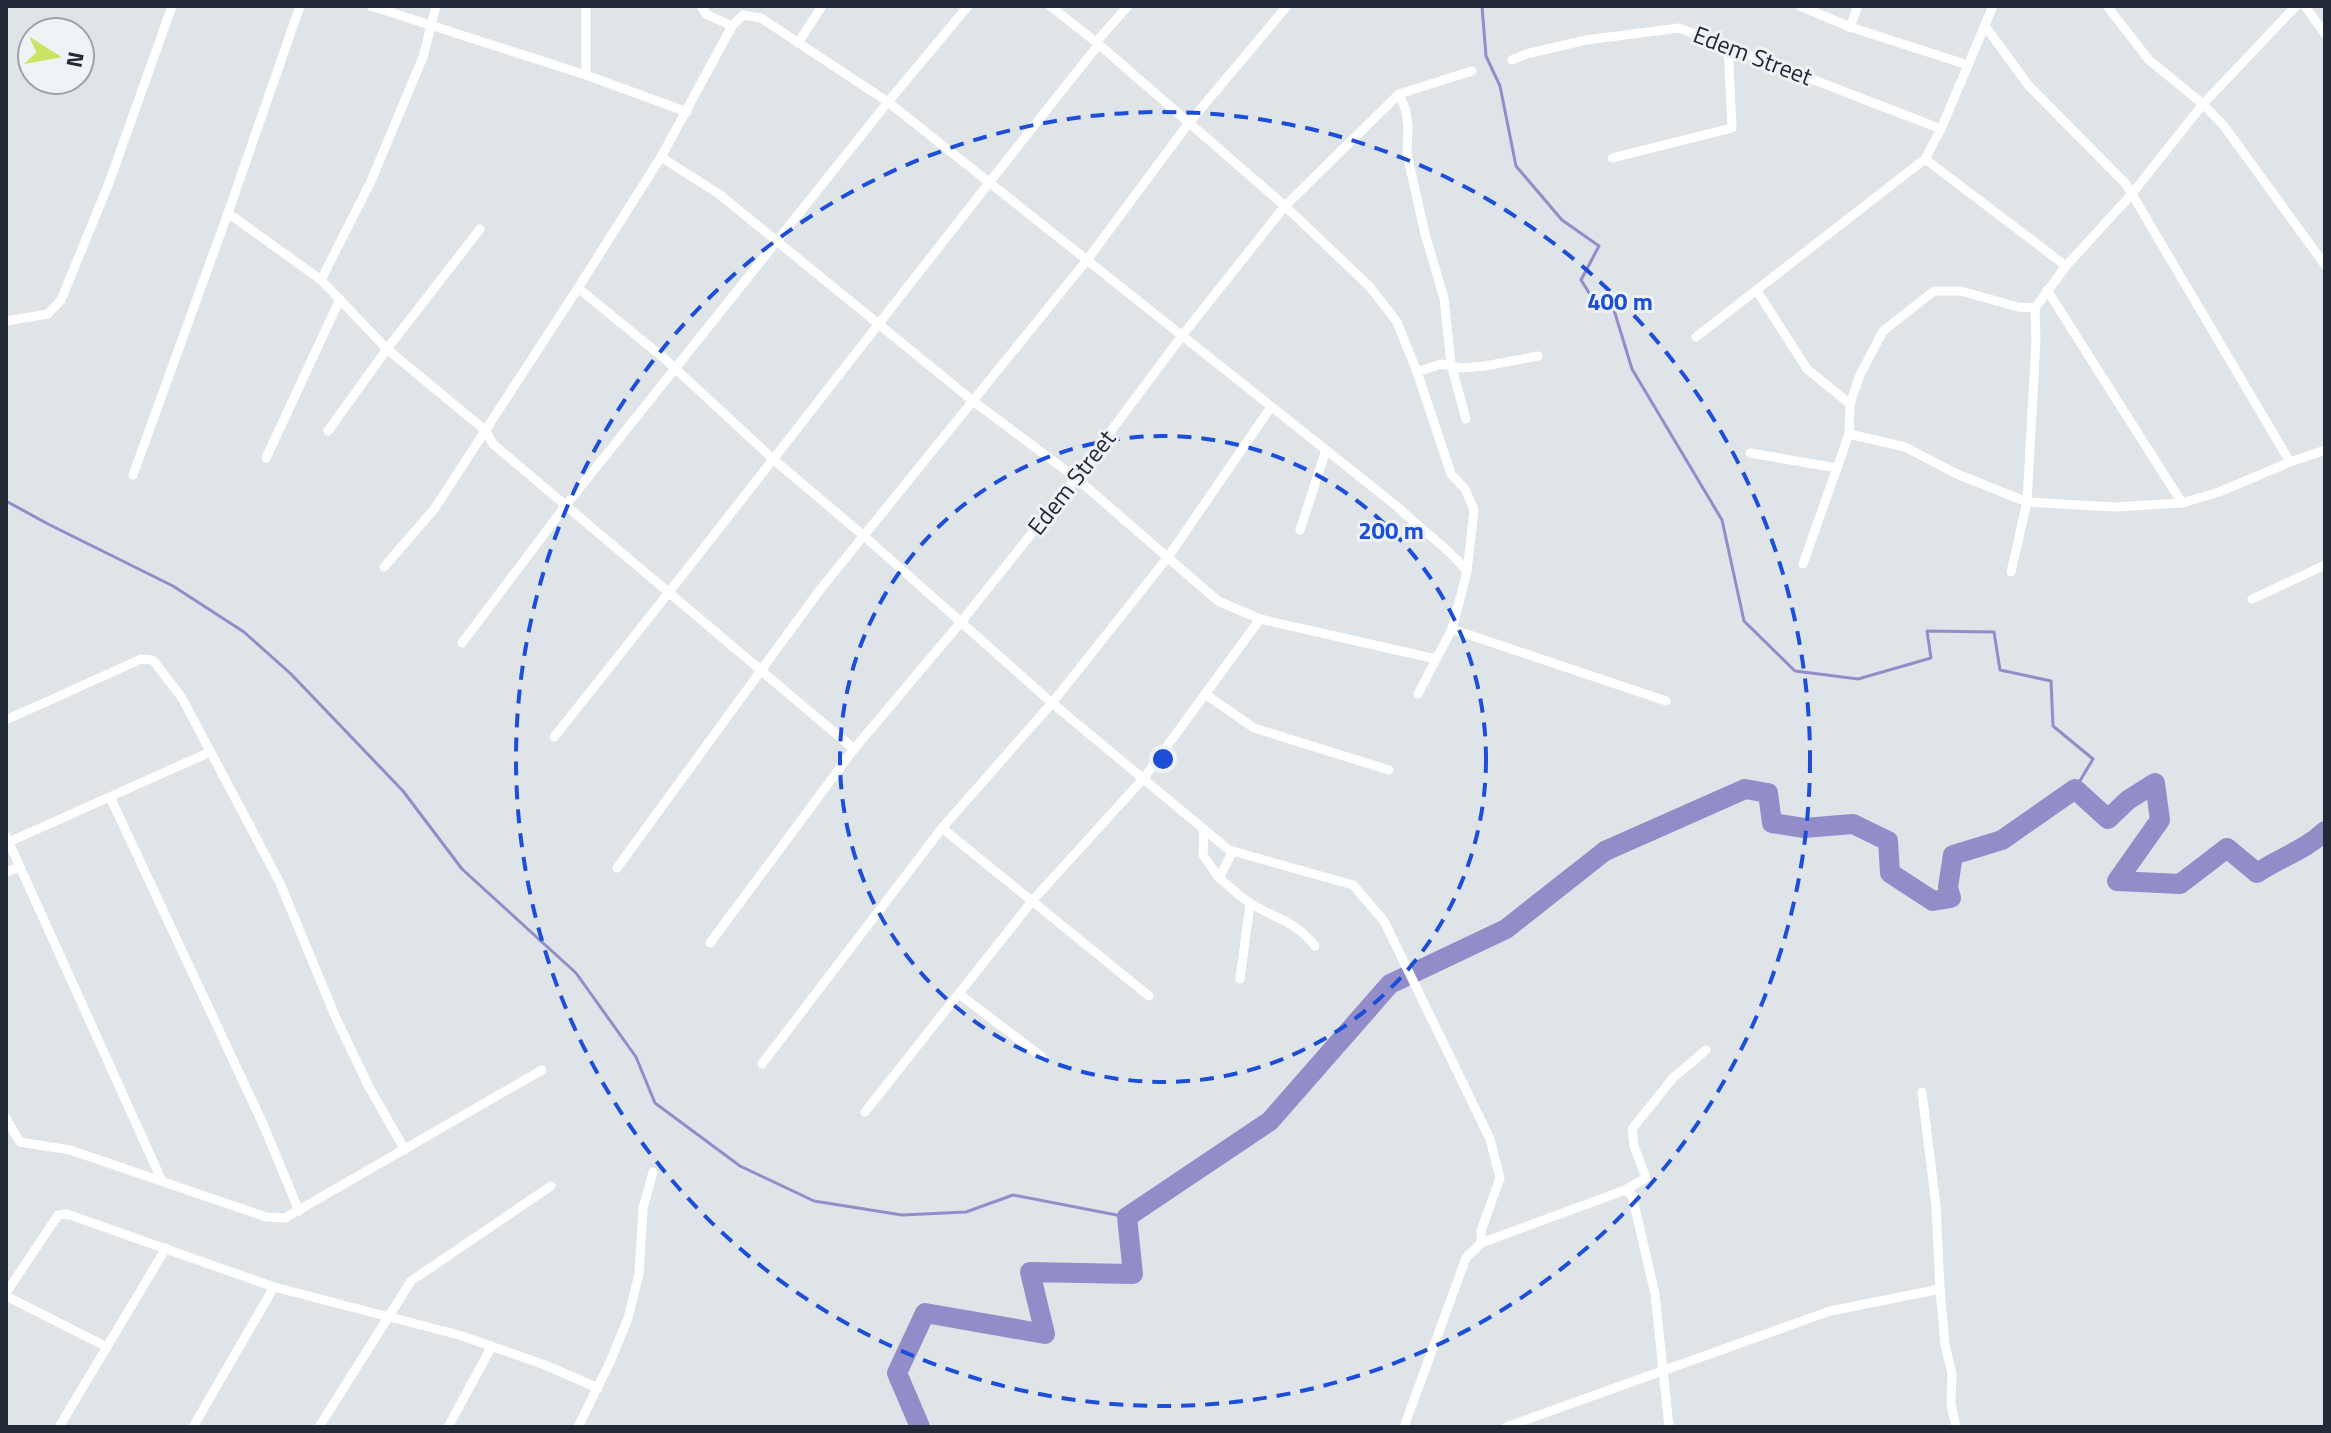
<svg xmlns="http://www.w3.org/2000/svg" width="2331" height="1433" font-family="'Titillium Web',sans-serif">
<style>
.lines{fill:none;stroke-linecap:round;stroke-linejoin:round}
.stream{stroke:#928dc8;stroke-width:3}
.river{stroke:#928dc8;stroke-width:20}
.minor{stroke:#fff;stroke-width:9}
.ring{fill:none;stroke:#1d4ed8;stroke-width:4;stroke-dasharray:14 10}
.labels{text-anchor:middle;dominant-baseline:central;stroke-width:6;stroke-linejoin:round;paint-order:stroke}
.street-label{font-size:24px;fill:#222937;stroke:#eff3f6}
.centre{fill:#1d4ed8;stroke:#eff3f6;stroke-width:4}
.ring-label{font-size:24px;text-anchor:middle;font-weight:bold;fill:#1d4ed8;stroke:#eff3f6;stroke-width:6;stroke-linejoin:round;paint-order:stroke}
</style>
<rect width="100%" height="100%" fill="#dfe4e9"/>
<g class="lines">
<!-- stream -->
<g class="stream">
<polyline points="1482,6 1486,56 1500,86 1516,166 1562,220 1599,246 1581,280 1593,299 1610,297 1632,369 1722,520 1744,621 1795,671 1858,679 1931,658 1927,631 1994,632 2000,670 2051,681 2053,726 2093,759 2075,789"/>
<polyline points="6,501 48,524 173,586 244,632 291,674 403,791 462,869 576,973 636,1057 655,1103 740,1166 814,1201 902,1215 966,1212 1013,1195 1127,1217"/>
</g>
<!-- river -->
<path class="river" d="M 920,1427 L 897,1373 L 925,1313 L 1045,1334 L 1030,1272 L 1133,1274 L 1127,1217 L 1270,1121 L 1390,984 L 1506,929 L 1605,851 L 1745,789 L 1768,793 L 1772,823 L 1804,828 L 1853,824 L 1888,841 L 1890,873 L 1933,901 L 1951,898 L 1948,887 L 1953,855 L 2002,840 L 2075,789 L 2108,819 L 2128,800 L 2155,783 L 2160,820 L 2117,881 L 2180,884 L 2227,848 L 2257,873 C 2282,856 2304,851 2325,831"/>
<!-- minor -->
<g class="minor">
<polyline points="371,6 586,75 687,112"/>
<polyline points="586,6 586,75"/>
<polyline points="701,6 706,14 732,26"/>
<polyline points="1050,6 1096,42 1285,206 1370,287 1397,322 1417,372 1451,474 1465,489 1474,510 1467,572 1452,629 1418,694"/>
<polyline points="1800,6 1850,27 1968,65"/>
<polyline points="2107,6 2149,60 2203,104 2224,126 2325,265"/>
<polyline points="2305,6 2325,34"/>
<polyline points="1985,26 2029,86 2126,184 2290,462"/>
<polyline points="1850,27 1858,6"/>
<polyline points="1096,42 1128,6"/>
<polyline points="798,43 822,6"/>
<polyline points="1512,60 1526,54 1586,40 1679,28 1941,129"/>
<polyline points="1399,94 1406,111 1408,126 1407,154 1425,234 1444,298 1451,364 1466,419"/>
<polyline points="661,157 719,194 973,401 1076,478 1218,601 1260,619 1436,659"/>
<polyline points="1612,158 1732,128 1728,45"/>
<polyline points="1925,159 2066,266 2131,195 2203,104 2296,6"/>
<polyline points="228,213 321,280 387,349 486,431 493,444 854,749"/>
<polyline points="321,280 371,181 423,57 436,6"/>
<polyline points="578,288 665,359 773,459 864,536 1052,703 1229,850 1353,885 1384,921 1490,1139 1500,1178 1481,1231 1481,1243"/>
<polyline points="2047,290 2182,503"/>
<polyline points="1757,291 1807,369 1850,404"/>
<polyline points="6,321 48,314 61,300 109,183 172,6"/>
<polyline points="1696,337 1925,159 1941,129 1993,6"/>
<polyline points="1417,372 1441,364 1462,368 1485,366 1538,356"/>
<polyline points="328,431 387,349 480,229"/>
<polyline points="1849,434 1905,447 1957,474 2027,502 2115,507 2182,503 2219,492 2290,462 2325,450"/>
<polyline points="1750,453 1837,468"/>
<polyline points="266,458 340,299"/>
<polyline points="133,475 228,213 300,6"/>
<polyline points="1300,530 1326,450"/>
<polyline points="1803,564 1849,434 1850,404 1860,375 1883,331 1934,291 1961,291 2018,307 2035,308 2066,266"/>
<path d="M 384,567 L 435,508 L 578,288 L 661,157 L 732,26 L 743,15 L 761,18 L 888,102 L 1399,508 C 1421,530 1448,547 1467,572"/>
<polyline points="2011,572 2027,502 2036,341 2035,308"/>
<polyline points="2252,599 2325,565"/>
<polyline points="1452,629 1666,701"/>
<polyline points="462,643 566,505 888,102 968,6"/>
<polyline points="1205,694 1254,728 1389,770"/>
<polyline points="6,720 141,659 152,660 156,664 182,698 280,883 335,1016 369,1087 405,1150"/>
<path d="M 554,737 C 738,508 915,274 1099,44"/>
<polyline points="110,797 263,1124 299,1211"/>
<polyline points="942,828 1149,996"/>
<polyline points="1204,829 1203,855 1219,878"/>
<polyline points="6,836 162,1181"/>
<polyline points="9,842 210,752"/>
<path d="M 1233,851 L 1219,878 C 1229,886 1239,896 1250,903 C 1275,919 1295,920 1315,946"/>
<polyline points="617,868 819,591 1087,260 1188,124 1287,6"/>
<polyline points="6,872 20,867"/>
<polyline points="710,943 854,749 961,622 1076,478 1181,337 1285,206 1399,94 1472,71"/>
<polyline points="1240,979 1250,904"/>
<polyline points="959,994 1042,1057"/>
<polyline points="762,1064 942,828 1052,703 1168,557 1271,407"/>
<polyline points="1922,1092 1936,1206 1940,1289 1945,1345 1952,1373 1951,1404 1956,1427"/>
<polyline points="865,1112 1033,900 1143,779 1260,619"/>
<polyline points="6,1118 20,1142 70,1150 266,1217 285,1218 542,1070"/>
<polyline points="1625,1190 1646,1178 1634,1146 1632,1129 1673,1078 1706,1050"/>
<polyline points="6,1293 58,1215 67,1214 274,1287 459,1335 545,1365 598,1388"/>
<polyline points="6,1296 107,1347"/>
<polyline points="59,1427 166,1248"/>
<polyline points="193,1427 274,1287"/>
<polyline points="319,1427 411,1281 551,1186"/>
<polyline points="448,1427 492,1346"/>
<polyline points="578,1427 611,1360 628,1318 639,1274 643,1208 653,1172"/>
<polyline points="1404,1427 1466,1258 1481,1243 1625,1190 1632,1195 1655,1294 1669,1427"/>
<polyline points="1506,1427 1830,1311 1940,1289"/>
</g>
</g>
<!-- distance rings -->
<g class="ring">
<circle cx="1163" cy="759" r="323"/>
<circle cx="1163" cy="759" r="647"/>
</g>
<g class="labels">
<!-- street labels -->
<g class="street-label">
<text transform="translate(1753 55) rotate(21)">Edem Street</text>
<text transform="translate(1071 482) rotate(-52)">Edem Street</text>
</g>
</g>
<circle cx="1163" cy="759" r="12" class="centre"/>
<g class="ring-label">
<text x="1620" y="310">400 m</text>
<text x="1391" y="539">200 m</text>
</g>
<!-- border -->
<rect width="2331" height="1433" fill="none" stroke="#222937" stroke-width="16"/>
<!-- north arrow -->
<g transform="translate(56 56) rotate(101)"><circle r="38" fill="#eff3f6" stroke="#9da2aa" stroke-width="2"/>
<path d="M0-6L14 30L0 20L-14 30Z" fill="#cbe264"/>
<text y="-12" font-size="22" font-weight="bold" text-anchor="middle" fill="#222937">N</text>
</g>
</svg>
